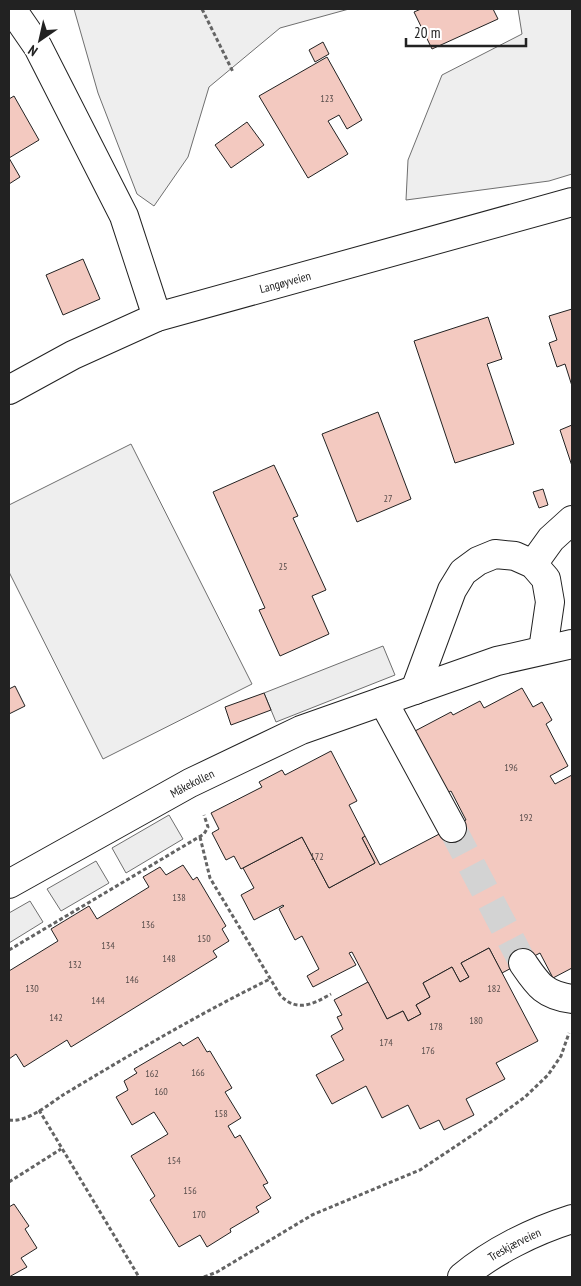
<svg xmlns="http://www.w3.org/2000/svg" width="581" height="1286" font-family="'PT Sans Narrow',sans-serif">
<style>
.green{fill:#eee;stroke:#6f6f6f}
.parking{fill:#ededed;stroke:#6f6f6f}
.building{fill:#f3c9c0;stroke:#222}
.lines{fill:none;stroke-linecap:round;stroke-linejoin:round}
.minor-tunnel{stroke:#d3d3d3;stroke-width:28;stroke-dasharray:28 14;stroke-linecap:butt}
.minor-casing{stroke:#222;stroke-width:30}
.major-casing{stroke:#222;stroke-width:30}
.path{stroke:#646464;stroke-width:3;stroke-dasharray:4 2.5;stroke-linecap:butt}
.minor{stroke:#fff;stroke-width:28}
.major{stroke:#fff;stroke-width:28}
.labels{text-anchor:middle;dominant-baseline:central;stroke-width:4;stroke-linejoin:round;paint-order:stroke}
.number-label{font-size:10px;fill:#564c4a}
.street-label{font-size:12px;fill:#222;stroke:#fff}
</style>
<rect width="100%" height="100%" fill="#fff"/>
<!-- green -->
<g class="green">
<polygon points="74,9 349,9 280,28 209,87 188,157 154,206 137,194 98,93"/>
<polygon points="518,9 572,9 572,174 549,181 406,200 408,160 442,75 522,34"/>
<polygon points="131,444 252,684 103,759 9,572 9,505"/>
</g>
<!-- parking -->
<g class="parking">
<polygon points="383,646 395,675 276,722 264,693"/>
<polygon points="169,815 183,839 126,873 112,848"/>
<polygon points="96,861 109,883 61,911 47,889"/>
<polygon points="30,901 43,922 9,943 9,913"/>
</g>
<!-- building -->
<g class="building">
<polygon points="421,9 493,9 498,19 432,49 414,12"/>
<polygon points="323,42 329,54 315,62 309,50"/>
<polygon points="327,57 362,120 347,129 339,115 328,121 348,154 308,178 259,96"/>
<polygon points="14,96 39,140 9,158 20,177 9,184 9,99"/>
<polygon points="247,122 264,145 231,168 215,145"/>
<polygon points="83,259 100,299 63,315 46,275"/>
<polygon points="572,309 572,386 565,364 557,367 549,343 557,340 549,316"/>
<polygon points="488,317 502,359 487,364 514,444 455,463 414,341"/>
<polygon points="378,412 411,499 357,522 322,434"/>
<polygon points="572,425 572,466 560,430"/>
<polygon points="274,465 298,516 293,518 326,590 312,596 329,634 280,656 259,610 265,608 213,492"/>
<polygon points="543,489 548,505 539,508 533,492"/>
<polygon points="15,686 25,706 9,714 9,689"/>
<polygon points="522,688 533,707 542,702 552,720 546,724 568,766 550,776 555,784 572,775 572,968 553,978 540,953 502,973 489,948 461,963 469,977 460,982 452,967 423,983 430,997 416,1005 421,1014 408,1021 403,1011 387,1019 352,952 349,953 356,965 313,987 307,976 319,969 302,936 295,940 279,909 284,906 283,905 254,920 241,895 254,888 243,868 302,837 329,888 375,863 362,838 365,836 380,865 466,820 451,791 447,793 415,731 451,712 453,715 480,701 484,708"/>
<polygon points="264,693 271,710 231,725 225,707"/>
<polygon points="331,751 357,801 349,805 365,836 362,838 375,863 329,888 302,837 241,869 234,856 226,860 212,833 219,829 211,813 262,787 259,782 282,770 285,775"/>
<polygon points="183,865 193,880 197,877 226,926 222,929 229,941 213,951 217,957 71,1047 67,1040 24,1067 16,1054 9,1059 9,971 58,941 51,929 89,906 97,919 149,887 143,877 160,867 166,875"/>
<polygon points="489,948 538,1041 496,1063 505,1079 466,1099 474,1115 444,1130 439,1120 420,1129 408,1105 382,1118 366,1086 332,1104 316,1075 344,1060 331,1036 343,1029 337,1017 342,1015 334,1000 368,982 387,1019 403,1011 408,1021 421,1014 416,1005 430,997 423,983 452,967 460,982 469,977 461,963"/>
<polygon points="198,1037 207,1052 210,1051 232,1088 225,1092 241,1118 228,1126 235,1138 240,1135 268,1183 263,1185 271,1198 256,1207 259,1212 230,1229 231,1232 207,1247 200,1235 179,1247 150,1200 155,1196 131,1156 168,1134 154,1112 132,1125 116,1097 128,1090 124,1081 137,1073 134,1069 180,1042 183,1046"/>
<polygon points="14,1204 29,1226 25,1229 37,1248 21,1258 27,1267 9,1277 9,1207"/>
</g>
<g class="lines">
<!-- minor-tunnel -->
<polyline class="minor-tunnel" points="452,828 523,963"/>
<defs>
<g id="minor">
<polyline points="9,11 18,18 38,47 124,216 157,317"/>
<polyline points="533,564 551,539 572,520"/>
<polyline points="415,690 452,590 463,572 478,561 495,554 515,556 533,564 546,579 550,602 543,650"/>
<polyline points="383,701 452,828"/>
<path id="s1" d="M 9,884 L 190,783 L 301,730 L 497,661 L 572,644"/>
<path d="M 523,963 C 538,985 544,995 572,999"/>
<path id="s2" d="M 462,1277 C 493,1251 534,1231 572,1219"/>
</g>
<g id="major">
<path id="s3" d="M 9,390 L 73,355 L 157,317 L 572,202"/>
</g>
</defs>
<!-- minor casing -->
<use href="#minor" class="minor-casing"/>
<!-- major casing -->
<use href="#major" class="major-casing"/>
<!-- path -->
<g class="path">
<polyline points="202,9 233,72"/>
<path d="M 200,837 L 210,878 L 280,995 C 297,1013 313,1004 331,994"/>
<polyline points="9,950 204,834 208,827 204,815"/>
<polyline points="39,1110 139,1277"/>
<path d="M 9,1120 C 27,1123 49,1104 63,1095 C 131,1054 199,1014 270,979"/>
<polyline points="9,1182 61,1149"/>
<polyline points="204,1277 217,1272 312,1215 420,1170 477,1132 525,1097 548,1075 561,1056 569,1033"/>
</g>
<!-- minor -->
<use href="#minor" class="minor"/>
<!-- major -->
<use href="#major" class="major"/>
</g>
<g class="labels">
<!-- number labels -->
<g class="number-label">
<text x="327" y="98">123</text>
<text x="388" y="498">27</text>
<text x="283" y="566">25</text>
<text x="511" y="767">196</text>
<text x="526" y="817">192</text>
<text x="317" y="856">172</text>
<text x="179" y="897">138</text>
<text x="148" y="924">136</text>
<text x="204" y="938">150</text>
<text x="108" y="945">134</text>
<text x="169" y="958">148</text>
<text x="75" y="964">132</text>
<text x="132" y="979">146</text>
<text x="32" y="988">130</text>
<text x="494" y="988">182</text>
<text x="98" y="1000">144</text>
<text x="56" y="1017">142</text>
<text x="476" y="1020">180</text>
<text x="436" y="1026">178</text>
<text x="386" y="1042">174</text>
<text x="428" y="1050">176</text>
<text x="198" y="1072">166</text>
<text x="152" y="1073">162</text>
<text x="161" y="1091">160</text>
<text x="221" y="1113">158</text>
<text x="174" y="1160">154</text>
<text x="190" y="1190">156</text>
<text x="199" y="1214">170</text>
</g>
<!-- street labels -->
<g class="street-label">
<text stroke="none"><textPath href="#s3" startOffset="298">Langøyveien</textPath></text>
<text stroke="none"><textPath href="#s1" startOffset="209">Måkekollen</textPath></text>
<text stroke="none"><textPath href="#s2" startOffset="62">Treskjærveien</textPath></text>
</g>
</g>
<!-- border -->
<rect width="581" height="1286" fill="none" stroke="#222222" stroke-width="20"/>
<!-- north arrow -->
<g transform="translate(40 40) rotate(214)" stroke="#ffffff" stroke-width="4" paint-order="stroke">
<path d="M0-4L9 19L0 12L-9 19Z" fill="#222222"/>
<text y="-8" font-size="14" font-weight="bold" text-anchor="middle" fill="#222222">N</text>
</g>
<!-- scale -->
<path d="M406 38v8h120v-8" fill="none" stroke="#222222" stroke-width="2.5"/>
<text x="414" y="38" font-size="15" fill="#222222" stroke="#ffffff" stroke-width="4" paint-order="stroke">20 m</text>
</svg>
